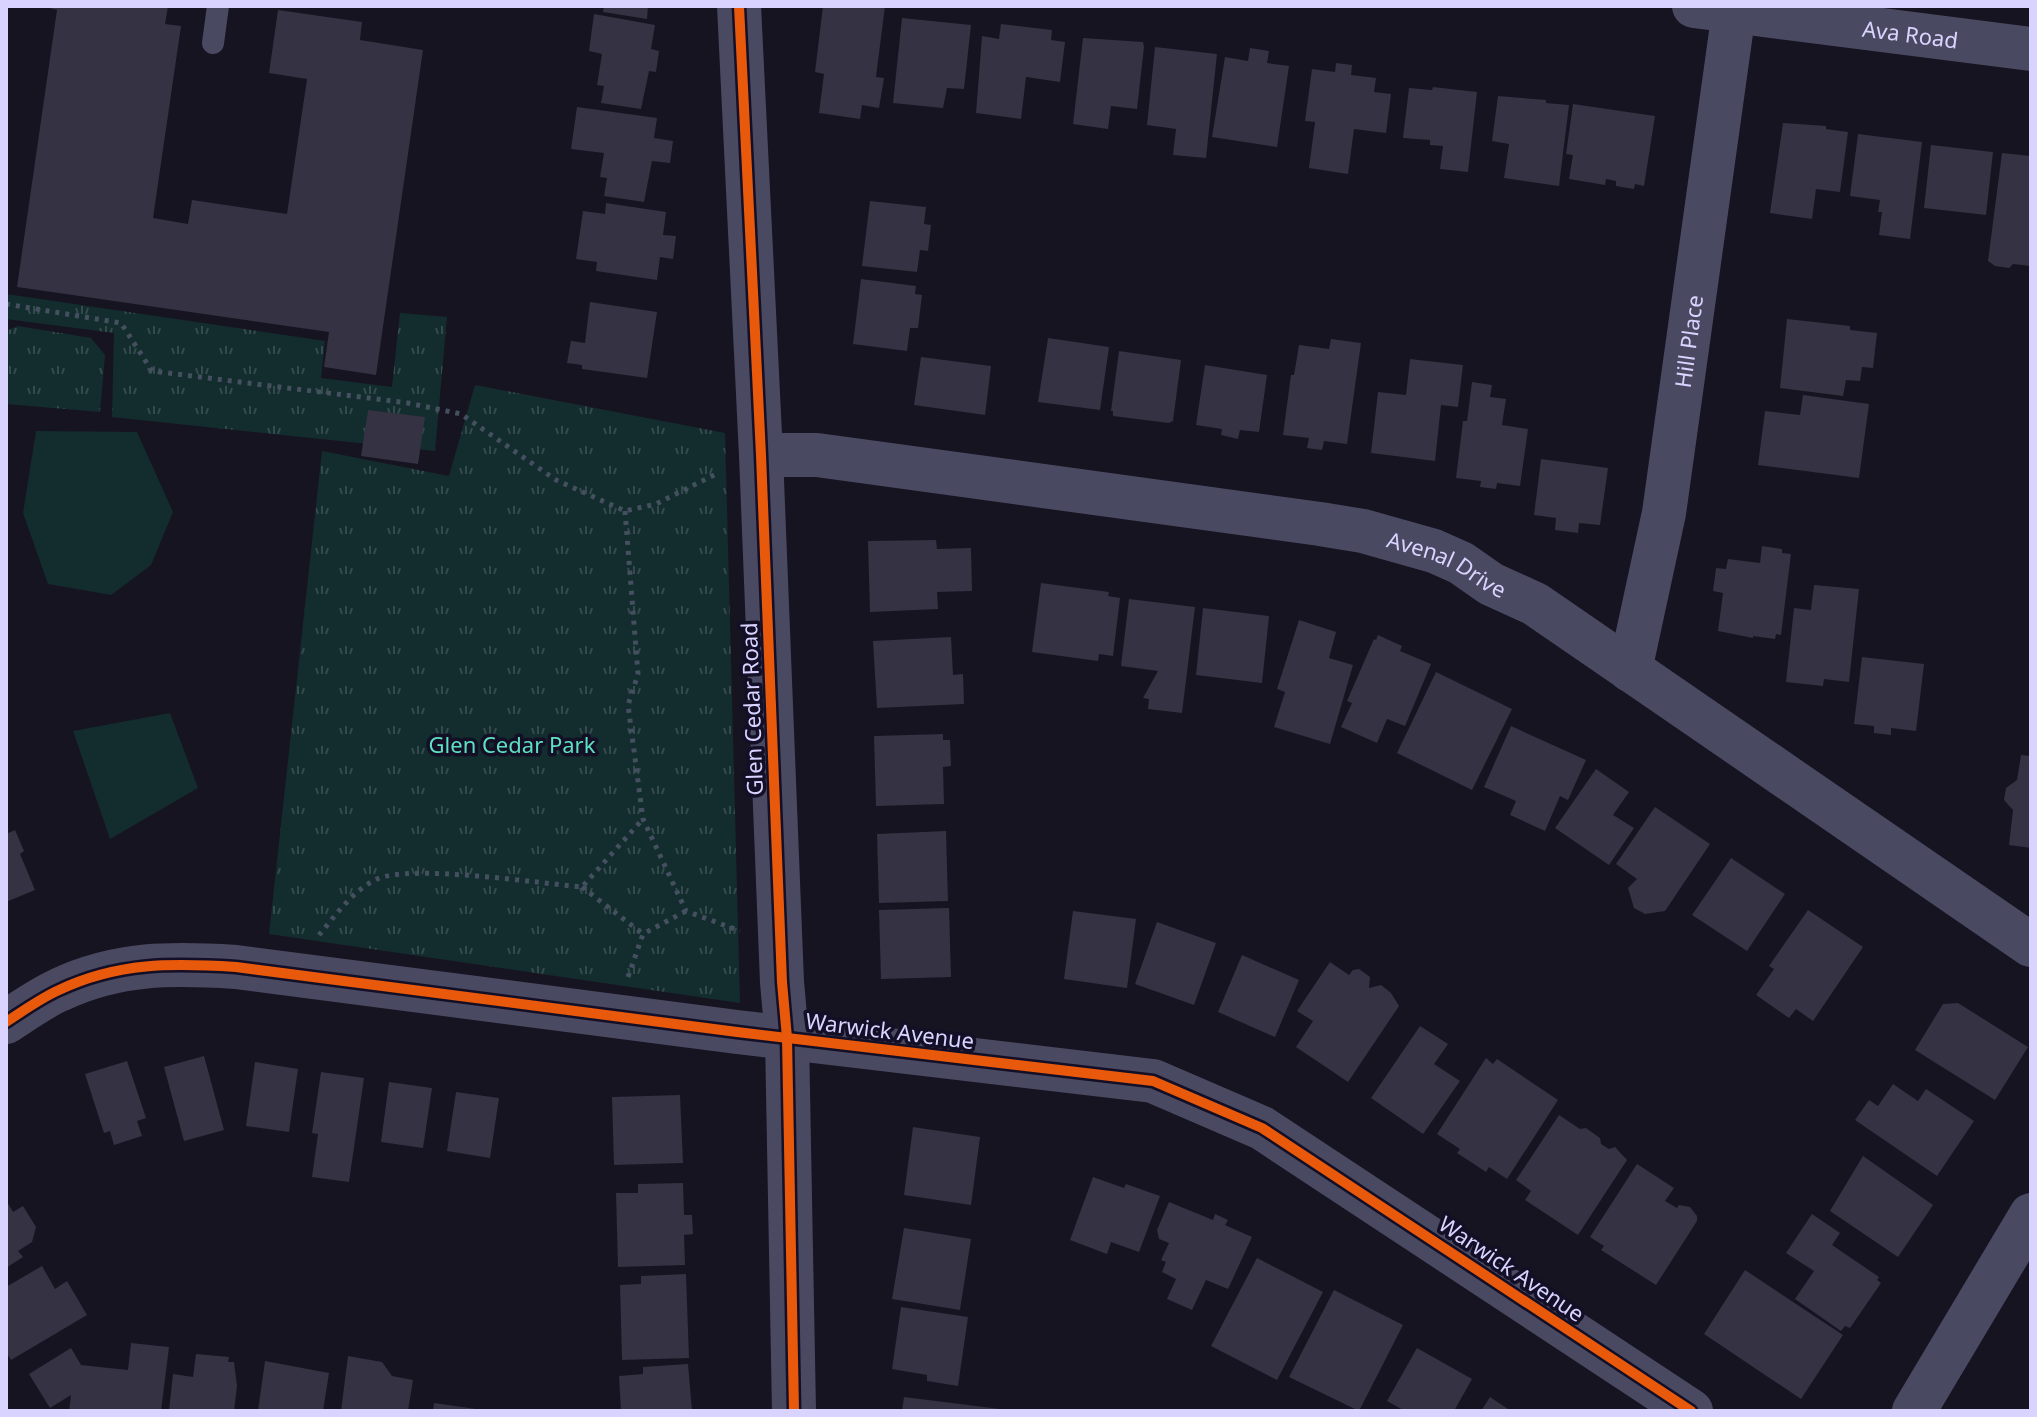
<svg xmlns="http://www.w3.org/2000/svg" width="2037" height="1417" font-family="'Noto Sans',sans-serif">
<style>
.grass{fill:url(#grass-tufts)}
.pitch{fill:#132c2d}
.building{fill:#343243}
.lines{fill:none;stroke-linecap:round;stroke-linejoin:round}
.path{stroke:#44505f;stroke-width:5;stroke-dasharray:4 6;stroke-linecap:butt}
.service{stroke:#4a4962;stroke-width:22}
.minor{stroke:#4a4962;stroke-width:44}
.cycleway-casing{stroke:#130f26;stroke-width:15}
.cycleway{stroke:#e8590c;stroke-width:10}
.labels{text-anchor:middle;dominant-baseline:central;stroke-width:7;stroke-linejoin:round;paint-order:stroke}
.street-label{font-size:22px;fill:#d9d4ff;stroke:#130f26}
.park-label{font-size:22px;fill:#5fe0c0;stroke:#130f26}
</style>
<defs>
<pattern id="grass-tufts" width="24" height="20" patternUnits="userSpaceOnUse" patternTransform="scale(2)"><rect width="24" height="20" fill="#132c2d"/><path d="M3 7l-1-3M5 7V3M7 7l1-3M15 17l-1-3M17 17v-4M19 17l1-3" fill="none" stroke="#354a4c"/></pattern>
</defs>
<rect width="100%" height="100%" fill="#161421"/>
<!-- grass -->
<g class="grass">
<polygon points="6,294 325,341 321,378 392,387 400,313 447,317 435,451 112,417 114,333 6,319"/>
<polygon points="18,326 91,338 105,355 100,412 6,404 6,331"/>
<polygon points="475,385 725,433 740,1003 269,934 322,451 449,476"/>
</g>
<!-- pitch -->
<g class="pitch">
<polygon points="36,431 137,432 173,512 151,565 111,595 48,584 23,513"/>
<polygon points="170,713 198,788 110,839 73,731"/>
</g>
<!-- building -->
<g class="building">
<polygon points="42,6 168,6 165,24 181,26 153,218 188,224 192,200 287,214 307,79 269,73 278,10 362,22 360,40 423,50 376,375 324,367 329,332 17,287 57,10"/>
<polygon points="604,6 648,6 647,19 603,12"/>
<polygon points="823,6 885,6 876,77 884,78 879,108 862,105 860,119 819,113 824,74 815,72"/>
<polygon points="594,14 655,25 651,49 659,51 656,72 649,71 641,109 601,103 604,86 597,85 602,54 589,51"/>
<polygon points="902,18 971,25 964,89 947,88 943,108 893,103"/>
<polygon points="1001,24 1052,30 1051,40 1065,42 1060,82 1026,77 1021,119 976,113 982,36 999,39"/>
<polygon points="1083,38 1143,42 1144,47 1137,109 1111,106 1108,129 1073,124"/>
<polygon points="1155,47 1217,54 1206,158 1173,155 1176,129 1147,125"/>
<polygon points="1250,48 1269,51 1267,63 1289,66 1277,147 1212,137 1225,57 1248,61"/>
<polygon points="1336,63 1352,65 1351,75 1376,78 1374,92 1391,94 1386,133 1354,129 1348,174 1309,168 1315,122 1305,121 1312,69 1335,72"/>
<polygon points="1433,87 1477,92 1468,172 1440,169 1443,146 1430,145 1430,140 1403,138 1409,88 1432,90"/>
<polygon points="1498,96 1546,100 1546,103 1569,105 1559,186 1504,178 1509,144 1492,141"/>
<polygon points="1573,104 1655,116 1644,186 1635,184 1634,189 1616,186 1616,181 1606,179 1605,185 1569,179 1573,155 1566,154"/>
<polygon points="577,107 657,118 654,138 673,141 670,163 652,161 644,202 604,196 607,178 600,177 604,153 571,149"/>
<polygon points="1783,123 1826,126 1826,129 1848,132 1840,192 1816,189 1812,219 1770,213"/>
<polygon points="1858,134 1922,142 1910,239 1879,235 1882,212 1878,212 1880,200 1850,196"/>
<polygon points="1931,145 1993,152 1986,215 1924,208"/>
<polygon points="2002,153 2031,156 2031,266 2013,264 2009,268 1995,266 1988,261"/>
<polygon points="870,201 926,207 924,224 931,225 928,251 920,250 917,272 862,266"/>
<polygon points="606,203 666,212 663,235 676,236 673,259 660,257 657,280 596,271 597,262 576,259 583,211 605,214"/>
<polygon points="861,279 916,286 915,294 922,295 918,328 910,328 907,351 853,344"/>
<polygon points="590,302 657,312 647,378 582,369 582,365 567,363 571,341 585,343"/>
<polygon points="1787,319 1850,326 1850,330 1877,333 1873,368 1862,367 1860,381 1846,380 1843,396 1780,388"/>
<polygon points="1048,338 1109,347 1100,410 1038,402"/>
<polygon points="1331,339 1361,343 1347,444 1324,441 1322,450 1307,448 1309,438 1283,435 1291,375 1294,375 1299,345 1329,349"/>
<polygon points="1119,351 1181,360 1173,421 1169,423 1113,416 1113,411 1111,411"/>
<polygon points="921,357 991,366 985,415 914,405"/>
<polygon points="1410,359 1463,365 1458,407 1441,405 1435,461 1371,453 1378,392 1406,395"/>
<polygon points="1205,365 1267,375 1259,432 1240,430 1238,439 1221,435 1222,429 1196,425"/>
<polygon points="1472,382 1492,385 1490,397 1506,399 1502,425 1528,429 1520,486 1497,483 1496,489 1480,487 1481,481 1456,478 1463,421 1467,421"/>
<polygon points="1803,395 1869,404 1859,478 1758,465 1765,411 1800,415"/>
<polygon points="368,410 425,417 418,464 361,456"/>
<polygon points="1541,459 1608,468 1600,525 1579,523 1578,533 1555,530 1556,518 1534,515"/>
<polygon points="936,540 937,549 971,548 972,591 937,592 938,609 870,612 868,541"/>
<polygon points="1762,546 1782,549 1782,553 1791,554 1781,635 1776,634 1775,639 1753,636 1753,638 1718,631 1723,593 1713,591 1716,568 1726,569 1728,559 1760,563"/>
<polygon points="1041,583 1109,592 1108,596 1120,598 1113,656 1099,654 1098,661 1032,652"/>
<polygon points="1814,585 1859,589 1849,682 1824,679 1823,686 1786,682 1794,608 1811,610"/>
<polygon points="1129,599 1195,607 1182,713 1148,709 1149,699 1143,698 1158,671 1121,666"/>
<polygon points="1203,608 1269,616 1262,683 1196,675"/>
<polygon points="1299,620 1336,632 1329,658 1353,665 1330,744 1274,727 1285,692 1277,689"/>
<polygon points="1378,635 1402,646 1400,651 1431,664 1405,726 1387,719 1377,743 1341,727 1352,703 1347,701 1374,639 1376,640"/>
<polygon points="951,637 953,675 963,674 964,704 877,708 873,641"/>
<polygon points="1862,657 1924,664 1916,731 1891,728 1891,735 1874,733 1874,726 1854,724"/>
<polygon points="1436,672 1512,709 1472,790 1397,753"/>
<polygon points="1511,726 1586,760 1568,800 1560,796 1545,831 1510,815 1516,801 1484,787"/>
<polygon points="943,734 943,740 950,740 951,766 943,767 944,804 876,806 874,736"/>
<polygon points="2021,755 2031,756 2031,848 2009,845 2013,810 2004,800 2006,788 2017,780"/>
<polygon points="1596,769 1629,792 1613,815 1634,828 1609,865 1555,828"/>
<polygon points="1655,807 1710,844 1665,911 1645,914 1634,908 1628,888 1637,879 1616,864"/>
<polygon points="15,830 24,851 20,854 35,890 6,902 6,834"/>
<polygon points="946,831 948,901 879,903 877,834"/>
<polygon points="1731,858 1785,894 1747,951 1692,915"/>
<polygon points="949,908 951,977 881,979 879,910"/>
<polygon points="1808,910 1863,947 1813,1021 1796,1009 1789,1018 1756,995 1774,969 1769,966"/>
<polygon points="1073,911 1136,919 1127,988 1064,979"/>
<polygon points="1157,922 1216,943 1194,1005 1135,984"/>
<polygon points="1242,955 1299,980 1275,1037 1218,1012"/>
<polygon points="1330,962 1349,975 1353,970 1359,969 1370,977 1369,988 1381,985 1391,993 1399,1006 1348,1082 1296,1047 1313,1021 1297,1011"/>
<polygon points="1958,1003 2028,1047 1995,1100 1915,1050 1943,1004"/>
<polygon points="1420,1026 1448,1044 1434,1064 1460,1081 1423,1134 1371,1098"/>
<polygon points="204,1056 224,1130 184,1141 164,1067"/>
<polygon points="1486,1058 1493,1064 1497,1059 1558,1100 1507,1179 1489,1167 1486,1172 1457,1153 1460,1149 1437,1134"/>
<polygon points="127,1061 146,1118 137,1121 142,1136 114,1145 110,1131 104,1133 85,1074"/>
<polygon points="255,1062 298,1069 289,1132 246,1126"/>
<polygon points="321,1072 364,1078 349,1182 312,1177 318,1134 312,1133"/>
<polygon points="389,1082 432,1088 423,1148 381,1142"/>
<polygon points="1893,1084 1918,1101 1926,1089 1974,1121 1937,1176 1855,1120 1869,1100 1878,1106"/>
<polygon points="456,1092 499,1098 490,1158 447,1151"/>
<polygon points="680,1095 683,1163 614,1165 612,1097"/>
<polygon points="1559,1115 1580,1129 1586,1128 1600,1138 1601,1144 1609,1149 1615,1147 1627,1160 1578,1235 1525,1200 1531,1191 1516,1180"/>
<polygon points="913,1127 980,1137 971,1205 904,1195"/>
<polygon points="1863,1156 1933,1205 1898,1257 1830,1211"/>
<polygon points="1637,1164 1674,1188 1665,1201 1677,1208 1679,1205 1690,1207 1697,1216 1697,1221 1656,1285 1601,1250 1604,1246 1590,1237"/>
<polygon points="1093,1177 1124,1188 1126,1184 1160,1196 1139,1252 1111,1242 1107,1254 1070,1240"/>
<polygon points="683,1183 684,1215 692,1215 693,1234 684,1235 685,1265 618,1267 616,1193 638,1193 638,1184"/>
<polygon points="6,1200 13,1212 23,1206 36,1227 32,1242 18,1251 23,1257 6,1268"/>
<polygon points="1169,1202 1213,1220 1215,1214 1228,1220 1225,1225 1252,1237 1228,1289 1206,1280 1192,1310 1167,1299 1176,1279 1162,1272 1166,1262 1161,1260 1169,1243 1159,1239 1157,1230"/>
<polygon points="1812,1214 1840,1233 1832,1245 1879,1277 1877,1280 1881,1283 1850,1328 1845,1326 1841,1331 1795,1299 1814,1271 1786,1253"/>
<polygon points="904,1228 971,1239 960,1310 892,1299"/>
<polygon points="1257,1258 1323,1292 1277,1380 1211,1346"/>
<polygon points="42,1266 55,1289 67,1281 87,1315 11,1360 6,1352 6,1287"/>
<polygon points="1745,1270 1843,1335 1801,1399 1704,1334"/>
<polygon points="686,1274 689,1358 622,1360 620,1285 641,1284 641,1276"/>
<polygon points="1334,1290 1403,1325 1359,1411 1289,1377"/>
<polygon points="901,1307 968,1317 958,1386 927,1381 927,1375 892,1369"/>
<polygon points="131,1343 169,1347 161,1411 69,1411 71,1395 50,1408 29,1374 71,1348 81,1365 128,1370"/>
<polygon points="1417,1348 1472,1379 1454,1411 1405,1411 1387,1401"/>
<polygon points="196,1354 229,1357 228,1362 234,1362 237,1386 234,1411 169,1411 173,1374 193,1377"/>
<polygon points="348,1356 382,1362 392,1376 413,1380 408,1411 341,1411"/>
<polygon points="265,1361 329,1373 323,1411 258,1411"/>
<polygon points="688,1364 692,1411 621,1411 619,1376 643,1374 643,1367"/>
<polygon points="904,1397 1000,1409 1000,1411 902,1411"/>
<polygon points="1490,1397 1511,1411 1481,1411"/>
<polygon points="434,1403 476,1409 476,1411 433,1411"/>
</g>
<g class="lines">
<!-- path -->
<g class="path">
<polyline points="6,304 121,323 152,371 408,403 461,414 556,480 625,511 656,504 718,473"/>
<polyline points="625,511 638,674 628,705 643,819 686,911 740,931"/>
<polyline points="582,887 643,934"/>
<path d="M 319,935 C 335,916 353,890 377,879 C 412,864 537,883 582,887 L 642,820"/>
<polyline points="628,977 643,934 686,911"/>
</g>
<!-- service -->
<polyline class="service" points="213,43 218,6"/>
<!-- minor -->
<g class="minor">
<polyline points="739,6 761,455 782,982 787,1038 794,1411"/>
<path id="s1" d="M 1694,6 L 2031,49"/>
<path id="s2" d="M 761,455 L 817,455 L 1320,524 L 1363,531 L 1434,551 L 1461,563 L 1491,584 L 1535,604 L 2031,945"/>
<path id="s3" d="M 1630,670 L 1664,513 L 1734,11"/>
<path d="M 6,1022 C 23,1011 41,998 59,990 C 118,962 173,963 236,967 L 737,1032 L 1153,1081 L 1262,1128 L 1691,1411"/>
<polyline points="1914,1411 2031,1215"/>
</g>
<defs>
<g id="cycleway">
<polyline points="739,6 761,455 782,982 787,1038 794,1411"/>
<path d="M 6,1022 C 23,1011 41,998 59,990 C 118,962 173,963 236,967 L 737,1032 L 1153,1081 L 1262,1128 L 1691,1411"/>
</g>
</defs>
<!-- cycleway casing -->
<use href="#cycleway" class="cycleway-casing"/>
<!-- cycleway -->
<use href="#cycleway" class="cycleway"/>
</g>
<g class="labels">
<!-- street labels -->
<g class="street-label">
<text stroke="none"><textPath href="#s1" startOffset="218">Ava Road</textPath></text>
<text stroke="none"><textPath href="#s3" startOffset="334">Hill Place</textPath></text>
<text stroke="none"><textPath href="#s2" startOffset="698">Avenal Drive</textPath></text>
<text transform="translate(751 709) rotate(-92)">Glen Cedar Road</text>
<text transform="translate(890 1030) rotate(7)">Warwick Avenue</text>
<text transform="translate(1512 1268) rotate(34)">Warwick Avenue</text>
</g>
<!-- park labels -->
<g class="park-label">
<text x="512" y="744">Glen Cedar Park</text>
</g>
</g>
<!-- border -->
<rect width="2037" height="1417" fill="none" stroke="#d9d4ff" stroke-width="16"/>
</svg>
